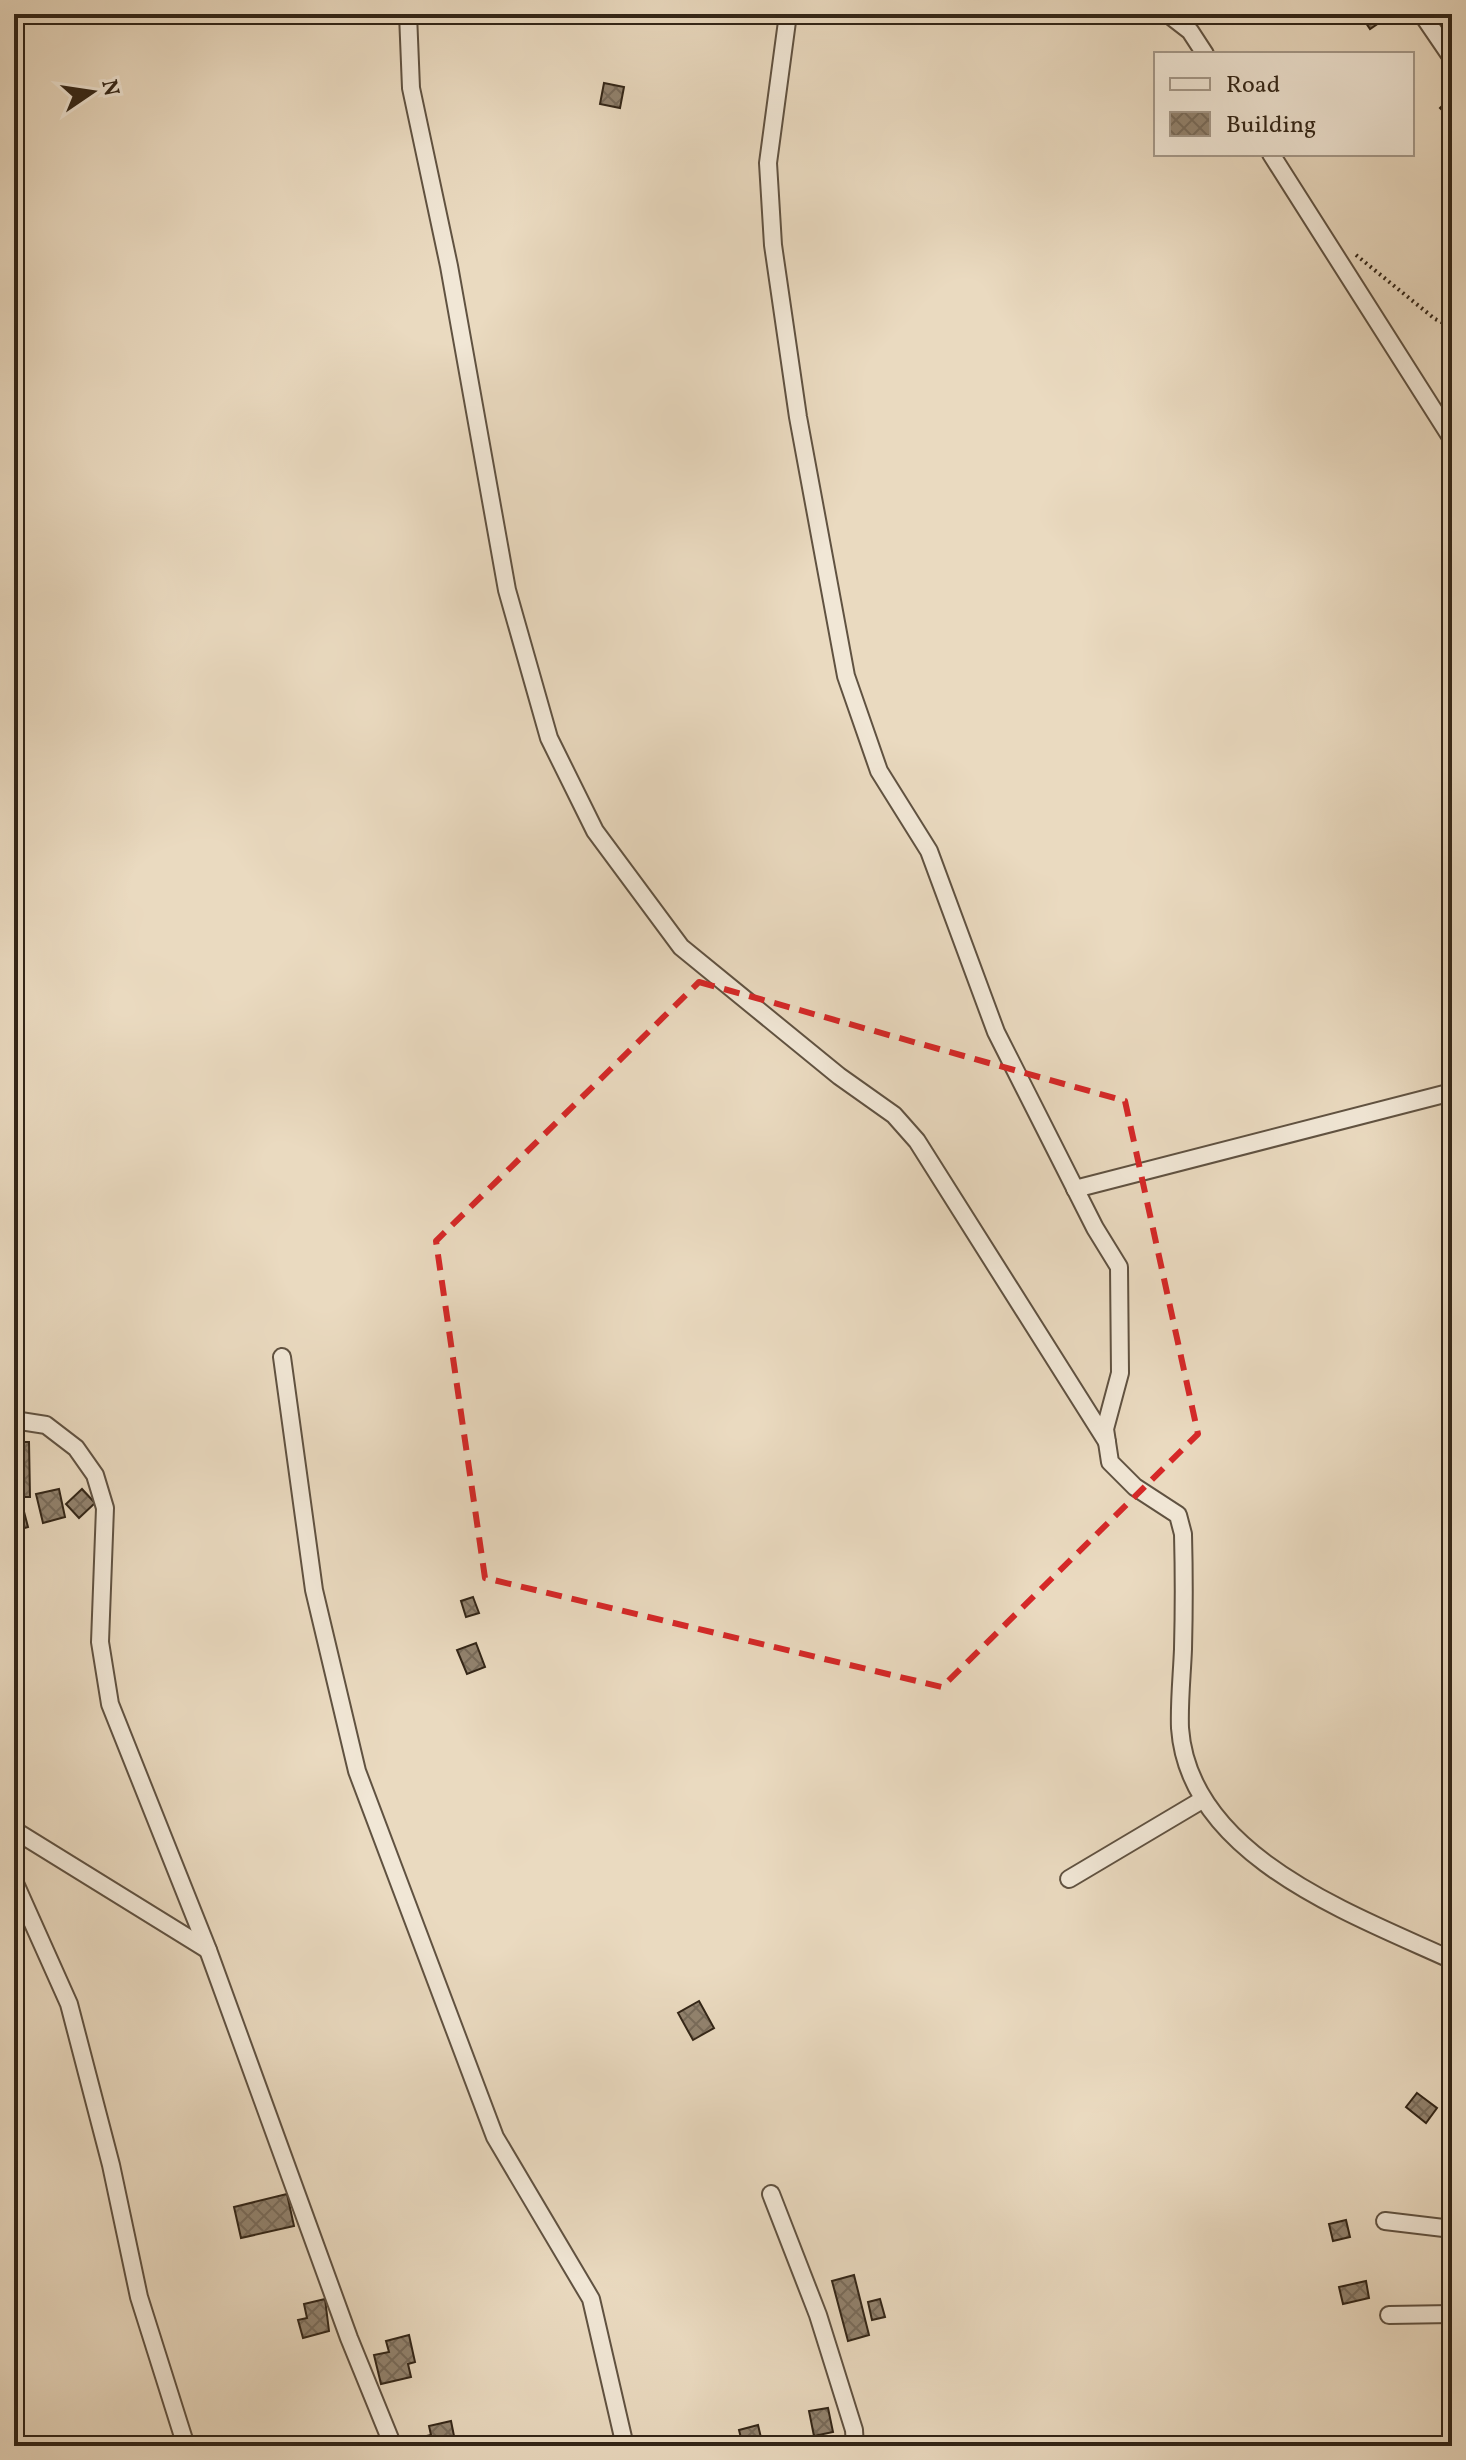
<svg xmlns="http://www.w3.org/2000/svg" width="1466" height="2460" font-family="Vollkorn,serif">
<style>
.building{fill:url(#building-cross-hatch);stroke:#322517;stroke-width:2}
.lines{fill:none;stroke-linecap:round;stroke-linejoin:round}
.street-casing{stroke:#605241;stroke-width:20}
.path{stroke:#322517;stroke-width:4;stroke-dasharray:2 4;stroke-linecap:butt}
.street{stroke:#f1e7d6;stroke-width:16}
.marked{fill:none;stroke:#d62828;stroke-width:6;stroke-dasharray:16 10;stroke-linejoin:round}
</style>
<defs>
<pattern id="building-cross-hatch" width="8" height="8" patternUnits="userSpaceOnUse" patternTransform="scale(2)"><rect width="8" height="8" fill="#92836f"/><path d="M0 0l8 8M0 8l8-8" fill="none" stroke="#786b5a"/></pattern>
</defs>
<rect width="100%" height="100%" fill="#eadac0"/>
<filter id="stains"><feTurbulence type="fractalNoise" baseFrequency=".0025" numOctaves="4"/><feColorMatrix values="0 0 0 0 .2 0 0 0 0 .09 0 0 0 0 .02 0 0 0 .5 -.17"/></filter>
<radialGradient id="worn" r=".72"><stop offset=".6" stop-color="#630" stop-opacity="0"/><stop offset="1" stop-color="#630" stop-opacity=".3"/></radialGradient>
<!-- building -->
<g class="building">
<polygon points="1360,14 1387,14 1389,16 1370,29"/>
<polygon points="604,83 624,87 620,108 600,104"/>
<polygon points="1451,97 1452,98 1452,120 1440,108"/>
<polygon points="14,1442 29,1442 30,1497 14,1497"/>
<polygon points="59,1489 65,1517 43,1523 36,1494"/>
<polygon points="82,1489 95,1503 79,1518 66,1504"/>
<polygon points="22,1504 28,1527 14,1531 14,1506"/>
<polygon points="473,1597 479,1613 466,1617 461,1601"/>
<polygon points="476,1643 485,1667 467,1674 457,1650"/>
<polygon points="699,2001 714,2028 693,2040 678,2013"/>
<polygon points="1417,2093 1437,2108 1426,2123 1406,2107"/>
<polygon points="287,2194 294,2226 241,2238 234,2207"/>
<polygon points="1346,2220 1350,2237 1333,2241 1329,2224"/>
<polygon points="854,2275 869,2335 848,2341 832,2281"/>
<polygon points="1366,2281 1369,2298 1343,2304 1339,2287"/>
<polygon points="325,2299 329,2331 303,2338 298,2320 307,2318 304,2304"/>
<polygon points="880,2299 885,2317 872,2320 868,2302"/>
<polygon points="409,2335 415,2362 408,2364 411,2377 381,2384 374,2355 389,2352 386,2341"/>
<polygon points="828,2408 833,2432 814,2436 809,2411"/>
<polygon points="451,2421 456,2446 424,2446 422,2437 431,2435 429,2426"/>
<polygon points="758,2425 763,2446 743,2446 739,2430"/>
</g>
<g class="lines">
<defs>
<g id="street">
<polyline points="408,14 411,88 449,266 507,590 549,738 595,831 681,947 839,1076 894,1115 917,1141 1107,1442"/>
<path d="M 788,14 L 768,163 L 773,245 L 798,417 L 846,676 L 879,771 L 929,851 L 996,1032 L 1095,1228 L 1119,1267 L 1120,1373 L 1105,1429 L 1110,1462 L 1135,1487 L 1178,1515 L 1183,1534 C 1184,1572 1184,1611 1183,1649 C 1182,1675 1179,1702 1180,1728 C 1189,1856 1352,1914 1452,1960"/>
<polyline points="1168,14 1190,31 1205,54"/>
<polyline points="1422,14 1452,58"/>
<polyline points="1271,154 1452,439"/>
<polyline points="1075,1189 1452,1092"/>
<polyline points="282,1357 314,1590 357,1771 495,2137 591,2299 625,2446"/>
<polyline points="14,1420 46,1425 76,1448 95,1475 105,1508 100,1642 110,1704 208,1950 349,2338 393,2446"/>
<polyline points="14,1830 208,1950"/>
<polyline points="1069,1879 1202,1800"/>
<polyline points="14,1881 69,2004 111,2165 139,2297 186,2446"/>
<polyline points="771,2194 818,2315 854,2430 855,2446"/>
<polyline points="1385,2221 1452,2229"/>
<polyline points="1389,2315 1452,2314"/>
</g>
</defs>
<!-- street casing -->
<use href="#street" class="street-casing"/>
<!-- path -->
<polyline class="path" points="1356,255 1435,319 1452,327"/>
<!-- street -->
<use href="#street" class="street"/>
</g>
<!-- marked area -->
<path class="marked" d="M 699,982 L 1125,1101 L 1198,1434 L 942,1687 L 485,1578 L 436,1241 Z"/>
<!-- margin -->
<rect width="1466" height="2460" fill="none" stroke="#eadac0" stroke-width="48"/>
<rect x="16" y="16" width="1434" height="2428" fill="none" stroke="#322517" stroke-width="4"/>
<rect x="24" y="24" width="1418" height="2412" fill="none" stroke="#322517" stroke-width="2"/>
<!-- legend -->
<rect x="1154" y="52" width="260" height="104" fill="#f1e7d6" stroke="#a5998a" stroke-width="2"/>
<rect x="1170" y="78" width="40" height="12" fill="#f1e7d6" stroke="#a5998a" stroke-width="2"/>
<text x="1226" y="92" font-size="24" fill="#322517">Road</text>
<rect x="1170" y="112" width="40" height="24" fill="url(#building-cross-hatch)" stroke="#a5998a" stroke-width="2"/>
<text x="1226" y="132" font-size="24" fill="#322517">Building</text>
<!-- north arrow -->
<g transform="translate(92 92) rotate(77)" stroke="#f1e7d6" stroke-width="6" paint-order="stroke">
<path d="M0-6L14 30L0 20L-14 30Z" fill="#322517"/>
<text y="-12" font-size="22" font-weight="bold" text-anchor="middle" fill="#322517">N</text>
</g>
<rect width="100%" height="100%" filter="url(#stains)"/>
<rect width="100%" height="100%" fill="url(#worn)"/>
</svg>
